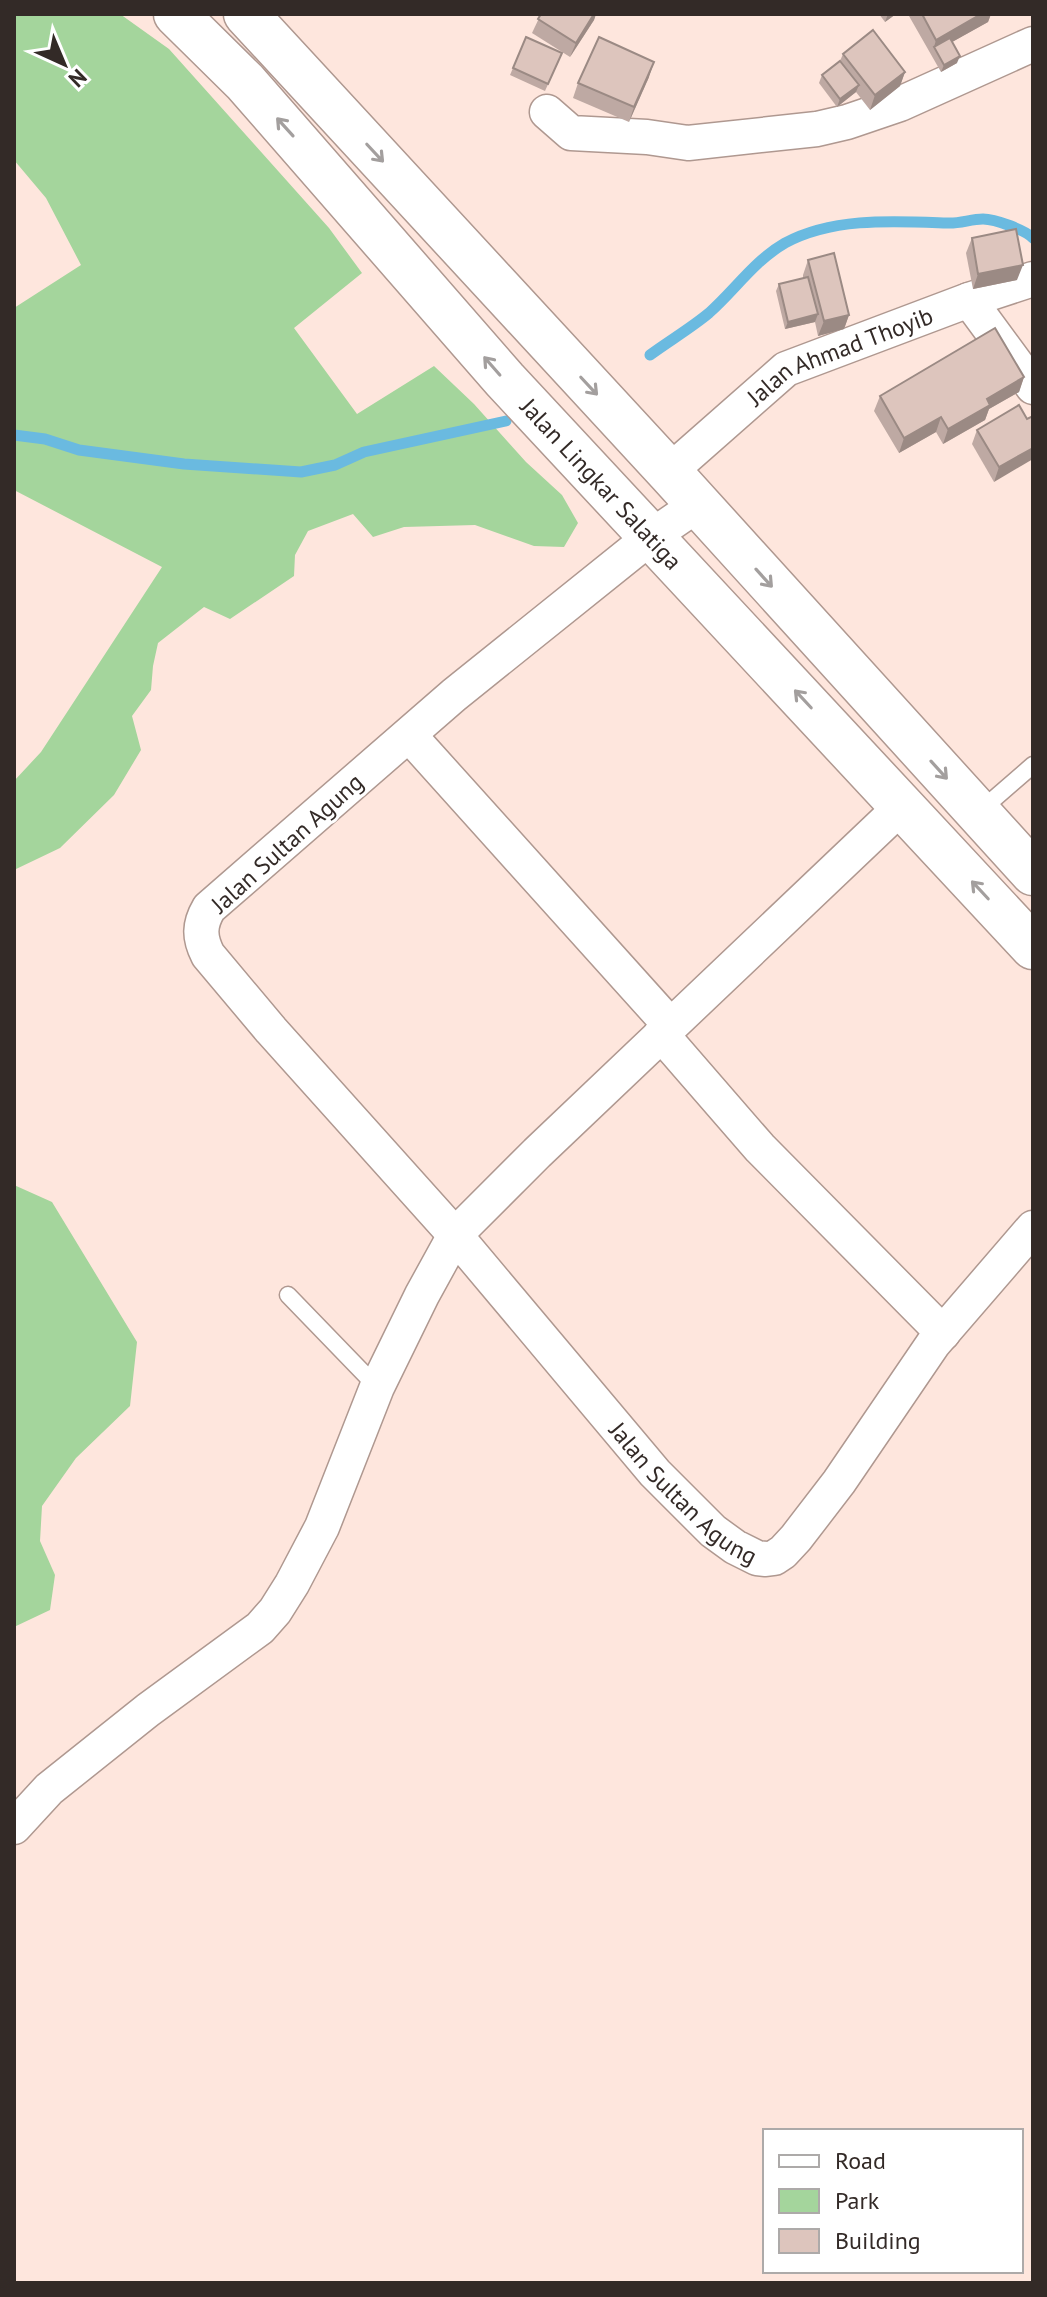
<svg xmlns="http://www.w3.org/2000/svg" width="1047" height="2297" font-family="'PT Sans',sans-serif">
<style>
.green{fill:#a4d59c}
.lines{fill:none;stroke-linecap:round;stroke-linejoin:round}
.stream{stroke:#6abae0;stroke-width:11}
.lane-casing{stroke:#af9890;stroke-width:19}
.street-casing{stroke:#af9890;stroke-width:37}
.highway-casing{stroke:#af9890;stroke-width:47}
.lane{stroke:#fff;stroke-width:16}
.street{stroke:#fff;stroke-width:34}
.highway{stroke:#fff;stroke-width:44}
.wall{fill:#bea9a3}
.shaded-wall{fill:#9b8a84}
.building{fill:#ddc5bd;stroke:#9b8a84;stroke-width:2}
.oneway{stroke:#a39f9e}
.labels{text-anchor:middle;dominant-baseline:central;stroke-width:6;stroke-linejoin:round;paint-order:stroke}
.street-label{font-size:24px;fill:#332a27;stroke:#fff}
</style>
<rect width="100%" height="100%" fill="#fee6dd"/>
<!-- green -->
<g class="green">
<polygon points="14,14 120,14 169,49 329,228 362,273 294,328 357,414 434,366 474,404 526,462 562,495 578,523 564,547 534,546 475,525 404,527 373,537 353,514 308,531 295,555 294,576 230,619 204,607 158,643 153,666 151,690 132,716 141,750 114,795 60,848 14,870 14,781 41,752 162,567 14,490 14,308 81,265 46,198 14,160"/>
<polygon points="14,1185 52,1202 137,1342 130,1406 76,1458 42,1506 40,1541 55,1575 50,1610 14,1627"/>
</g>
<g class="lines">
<!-- stream -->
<g class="stream">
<path d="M 650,355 C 669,341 691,328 709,313 C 735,290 754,261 785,243 C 833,217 894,221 947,223 C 959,224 971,219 983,219 C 995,219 1025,230 1033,238"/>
<polyline points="14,435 45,439 79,450 184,464 301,472 335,465 364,452 506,421"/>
</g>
<defs>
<g id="lane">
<polyline points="980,811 1033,765"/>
<polyline points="288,1295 377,1387"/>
</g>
<g id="street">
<polyline points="547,112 571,133 647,137 688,143 817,129 847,122 900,104 1033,44"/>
<polyline points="969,300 1033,387"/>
<path id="s1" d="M 669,472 L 786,369 L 969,300 L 1033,279"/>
<path id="s2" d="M 697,505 L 652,536 L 454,695 L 209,908 C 199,925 199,937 208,955 L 271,1030 L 455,1235 L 655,1473 L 713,1531 L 735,1547 L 757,1558 L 766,1559 L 774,1558 L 783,1552 L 796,1538 L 839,1482 L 933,1344 L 1033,1228"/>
<polyline points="409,735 670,1025"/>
<polyline points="661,1034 760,1148 943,1333"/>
<polyline points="14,1827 49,1789 148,1710 260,1628 275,1611 292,1584 322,1527 377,1387 422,1295 455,1235 537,1153 902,806"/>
</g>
<g id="highway">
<path id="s3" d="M 176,14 L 245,82 L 505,380 L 1033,947"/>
<polyline points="246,14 669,472 1033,873"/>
</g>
</defs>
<!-- lane casing -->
<use href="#lane" class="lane-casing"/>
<!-- street casing -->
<use href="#street" class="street-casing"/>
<!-- highway casing -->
<use href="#highway" class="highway-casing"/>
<!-- lane -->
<use href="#lane" class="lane"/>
<!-- street -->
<use href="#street" class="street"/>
<!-- highway -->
<use href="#highway" class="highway"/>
</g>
<!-- wall -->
<g class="wall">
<polygon points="541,14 596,14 594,20 570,57 532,33"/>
<polygon points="879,14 896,14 885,22"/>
<polygon points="910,14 991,14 988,22 952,42 957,63 941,72 909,16"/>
<polygon points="562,53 545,91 510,75 513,68"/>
<polygon points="843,54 905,72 900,86 870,110 856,92 837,107 819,83 822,75 840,61"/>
<polygon points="649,77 629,122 573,98 578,83"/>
<polygon points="972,238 1017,280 973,289 966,253"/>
<polygon points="808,260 849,315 844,329 818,336 815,322 785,329 776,291 779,284 803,278 803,275"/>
<polygon points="1024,377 1019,392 989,409 985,420 943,444 936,432 899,453 874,411 880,396"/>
<polygon points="1027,419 994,482 972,444 977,430"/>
</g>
<!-- shaded-wall -->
<g class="shaded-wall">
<polygon points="594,14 596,14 594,20 570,57 576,43"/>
<polygon points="888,14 896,14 885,22"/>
<polygon points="981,14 991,14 988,22 936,51 934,47 936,40"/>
<polygon points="960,56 957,63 941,72 944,65"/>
<polygon points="654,62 649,77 629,122 634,107"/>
<polygon points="905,72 900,86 870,110 875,95"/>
<polygon points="859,85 856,92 837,107 840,99"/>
<polygon points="1023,265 1017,280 973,289 978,274"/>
<polygon points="818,314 815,322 785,329 788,322"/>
<polygon points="849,315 844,329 818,336 824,321"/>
<polygon points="1024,377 1019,392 989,409 985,420 943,444 948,429 987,399"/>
<polygon points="941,417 936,432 899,453 904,438"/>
<polygon points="1033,448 1033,459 994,482 999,467"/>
</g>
<!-- building -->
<g class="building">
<polygon points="541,14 594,14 576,43 538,19"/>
<polygon points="922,14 981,14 936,40"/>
<polygon points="873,30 905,72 875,95 843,54"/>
<polygon points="526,37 562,53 548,84 513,68"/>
<polygon points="599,37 654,62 634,107 578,83"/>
<polygon points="950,38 960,56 944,65 934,47"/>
<polygon points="840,61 859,85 840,99 822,75"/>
<polygon points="1016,229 1023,265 978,274 972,238"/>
<polygon points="834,253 849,315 824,321 808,260"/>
<polygon points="808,277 818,314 788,322 779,284"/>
<polygon points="995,328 1024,377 987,399 990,405 948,429 941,417 904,438 880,396"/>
<polygon points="1019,405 1027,419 1033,416 1033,448 999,467 977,430"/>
</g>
<!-- one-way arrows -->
<defs><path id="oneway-shaft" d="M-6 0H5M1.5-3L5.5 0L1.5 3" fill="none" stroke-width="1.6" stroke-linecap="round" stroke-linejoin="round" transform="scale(2)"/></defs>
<g class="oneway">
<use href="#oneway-shaft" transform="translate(285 127) rotate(-132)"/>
<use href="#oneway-shaft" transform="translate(375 153) rotate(47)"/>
<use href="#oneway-shaft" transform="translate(492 366) rotate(-131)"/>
<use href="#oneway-shaft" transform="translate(589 386) rotate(47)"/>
<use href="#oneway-shaft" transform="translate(764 578) rotate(48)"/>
<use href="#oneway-shaft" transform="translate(803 699) rotate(-133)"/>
<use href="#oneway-shaft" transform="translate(939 770) rotate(48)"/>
<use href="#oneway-shaft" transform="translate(980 890) rotate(-133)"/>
</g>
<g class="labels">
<!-- street labels -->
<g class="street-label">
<text stroke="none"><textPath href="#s1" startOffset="210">Jalan Ahmad Thoyib</textPath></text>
<text stroke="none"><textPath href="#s3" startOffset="634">Jalan Lingkar Salatiga</textPath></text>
<text transform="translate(287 843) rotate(-42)">Jalan Sultan Agung</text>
<text stroke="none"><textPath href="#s2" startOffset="1402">Jalan Sultan Agung</textPath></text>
</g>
</g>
<!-- border -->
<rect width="1047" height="2297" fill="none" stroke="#332a27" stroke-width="32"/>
<!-- legend -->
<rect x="763" y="2129" width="260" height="144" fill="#ffffff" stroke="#adaaa9" stroke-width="2"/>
<rect x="779" y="2155" width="40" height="12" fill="#ffffff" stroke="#adaaa9" stroke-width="2"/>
<text x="835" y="2169" font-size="24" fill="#332a27">Road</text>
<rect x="779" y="2189" width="40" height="24" fill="#a4d59c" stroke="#adaaa9" stroke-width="2"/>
<text x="835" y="2209" font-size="24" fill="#332a27">Park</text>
<rect x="779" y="2229" width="40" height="24" fill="#ddc5bd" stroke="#adaaa9" stroke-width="2"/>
<text x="835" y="2249" font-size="24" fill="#332a27">Building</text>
<!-- north arrow -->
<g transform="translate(64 64) rotate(136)" stroke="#ffffff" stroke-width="6" paint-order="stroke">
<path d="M0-6L14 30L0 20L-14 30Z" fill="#332a27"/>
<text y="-12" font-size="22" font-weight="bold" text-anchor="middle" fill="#332a27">N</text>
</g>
</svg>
